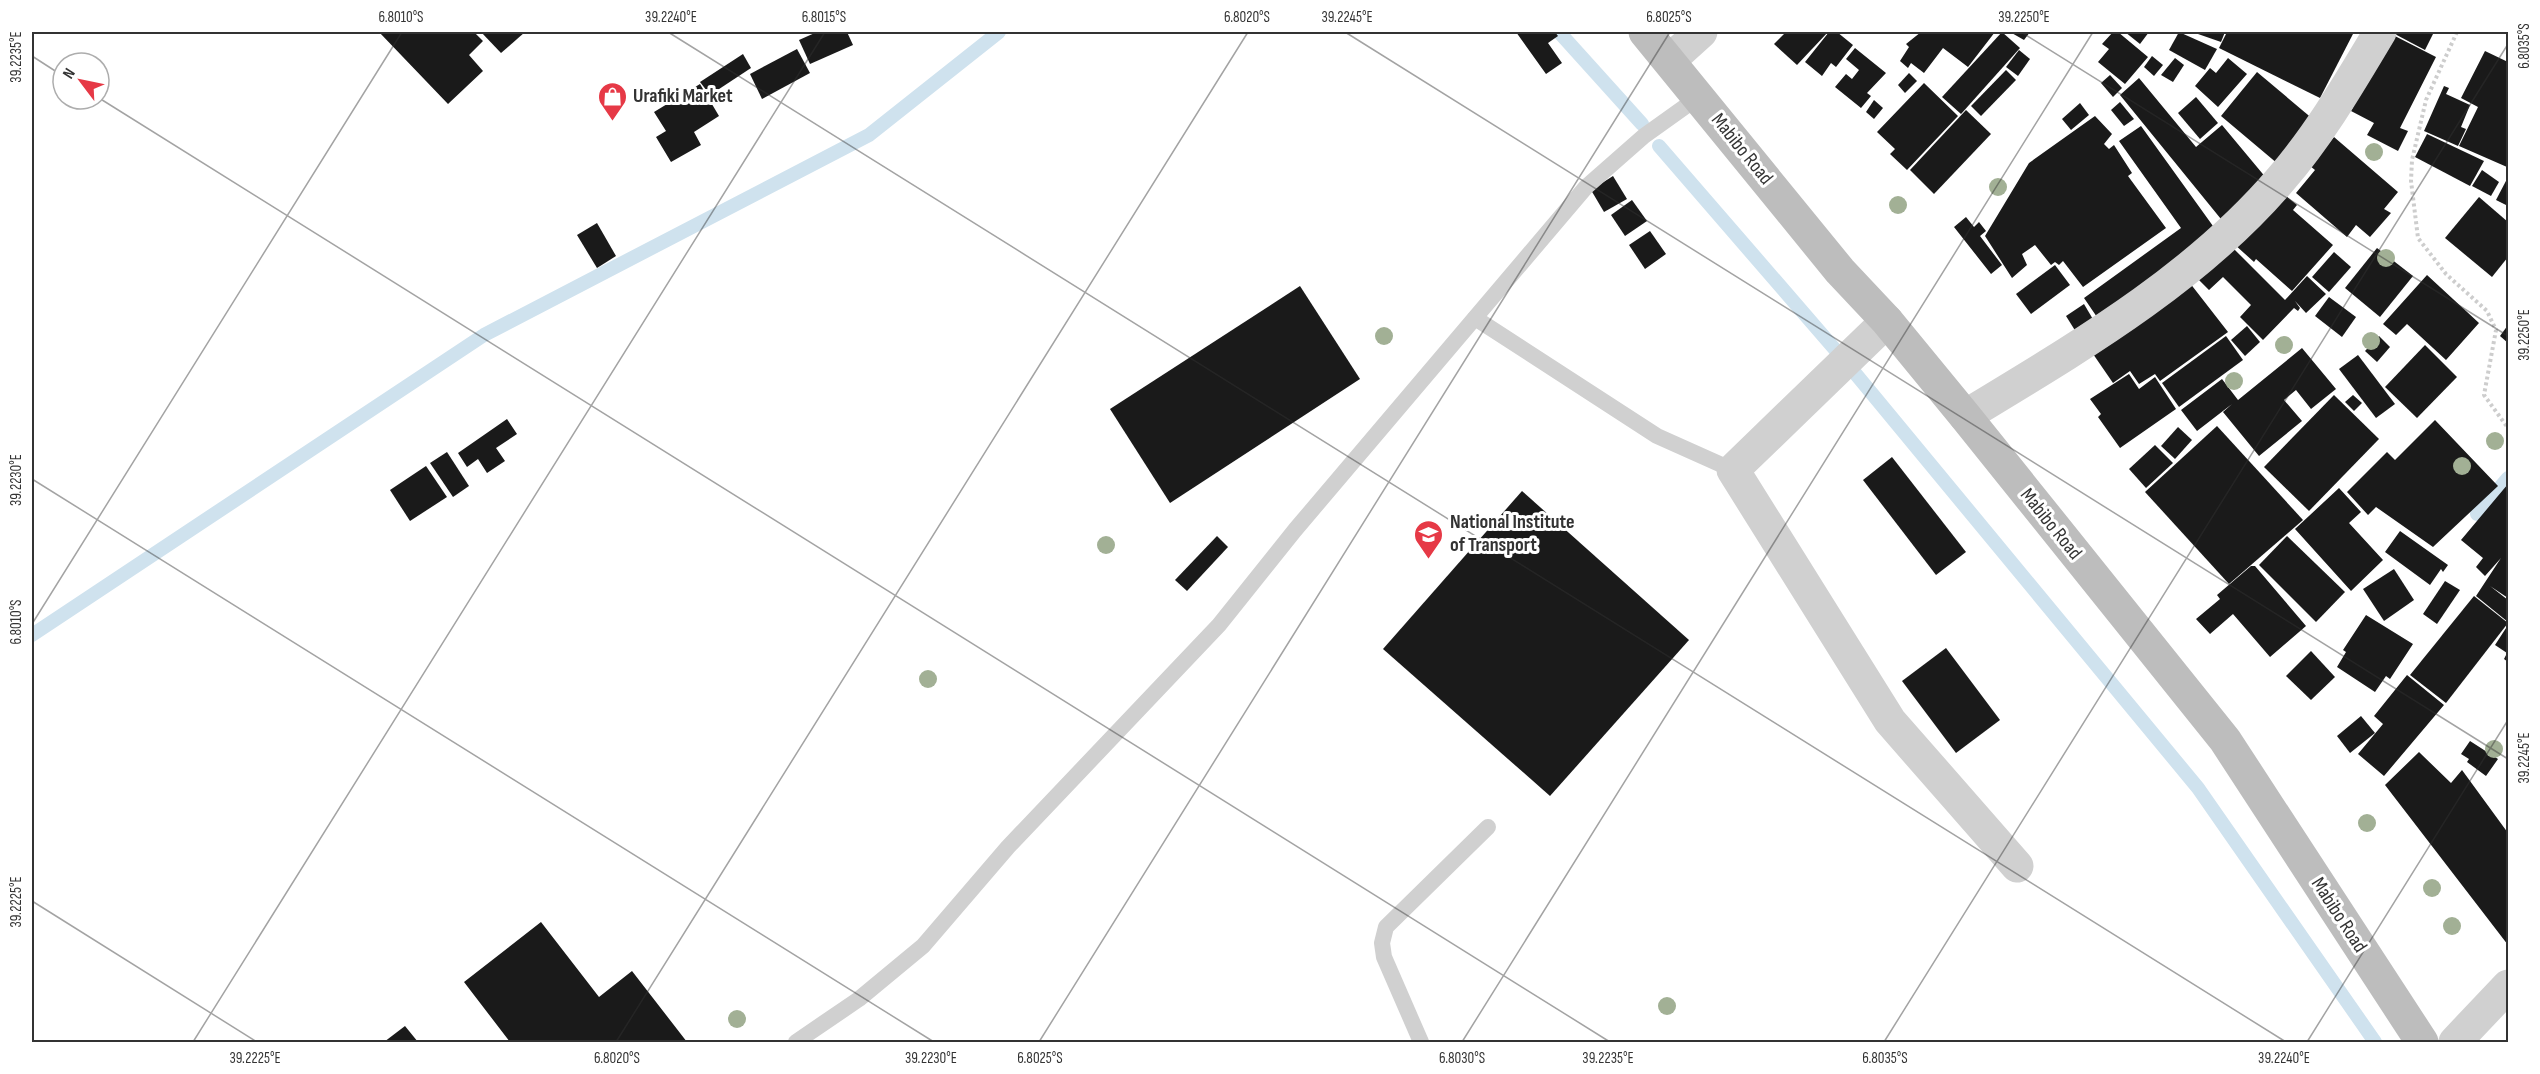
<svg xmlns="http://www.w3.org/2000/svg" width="2540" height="1074" font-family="'Sofia Sans Condensed',sans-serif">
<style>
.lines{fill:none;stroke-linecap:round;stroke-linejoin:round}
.stream{stroke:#cfe2ee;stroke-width:14}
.building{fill:#1a1a1a}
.path{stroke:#cdcdcd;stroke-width:4;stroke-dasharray:3 3;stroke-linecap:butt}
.lane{stroke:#d0d0d0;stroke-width:16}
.street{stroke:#d0d0d0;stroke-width:33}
.secondary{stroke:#bdbdbd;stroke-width:33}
.tree{fill:#a2b095}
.ticks{fill:none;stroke:#333;stroke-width:1.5;stroke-opacity:0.45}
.labels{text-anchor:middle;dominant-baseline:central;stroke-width:6;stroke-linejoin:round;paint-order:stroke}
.poi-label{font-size:20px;font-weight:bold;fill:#333;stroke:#fff;text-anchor:start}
.street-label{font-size:20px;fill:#333;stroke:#fff}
.neatline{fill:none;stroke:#333;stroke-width:2}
.ticks-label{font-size:15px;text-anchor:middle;fill:#333}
</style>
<rect width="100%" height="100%" fill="#fff"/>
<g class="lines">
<!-- stream -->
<g class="stream">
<polyline points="1559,32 1642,124"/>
<polyline points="1659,146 1845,361 2198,788 2375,1042"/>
<polyline points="2477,514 2508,478"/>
<polyline points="32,635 484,335 869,135 999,32"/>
</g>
</g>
<!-- building -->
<g class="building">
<polygon points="379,32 474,32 483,41 469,55 483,71 448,104"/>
<polygon points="481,32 525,32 501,53"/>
<polygon points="817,32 847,32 853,45 810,64 799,40"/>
<polygon points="1516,32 1555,32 1558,36 1548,43 1562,63 1546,74"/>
<polygon points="1786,32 1828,32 1797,65 1774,44"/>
<polygon points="1829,32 1837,32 1853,45 1836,67 1831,63 1822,76 1805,62"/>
<polygon points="1921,32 1995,32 1968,67 1943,48 1924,73 1911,63 1908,68 1900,61 1909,47 1906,44"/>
<polygon points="2002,32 2020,48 1961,114 1942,97"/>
<polygon points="2010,32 2030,32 2024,40"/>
<polygon points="2113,32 2118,32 2148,57 2125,84 2098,62 2109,49 2102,44"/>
<polygon points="2125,32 2149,32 2140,44"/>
<polygon points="2179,32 2217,49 2205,70 2169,50"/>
<polygon points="2199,32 2225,32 2221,42 2198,34"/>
<polygon points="2227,32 2354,32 2320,98 2219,48"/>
<polygon points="2391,32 2434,32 2425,50"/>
<polygon points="2391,34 2436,57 2400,128 2408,131 2398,151 2367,135 2374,123 2351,111"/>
<polygon points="1855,48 1886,73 1867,93 1871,96 1861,108 1835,87 1846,74 1852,79 1859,70 1846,59"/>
<polygon points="797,49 810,73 762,99 750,74"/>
<polygon points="2019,50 2030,59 2018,76 2006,67"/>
<polygon points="2485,51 2508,62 2507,167 2459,146 2478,107 2461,98"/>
<polygon points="743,54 751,68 710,95 700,82"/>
<polygon points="2152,56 2163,65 2154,76 2144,67"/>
<polygon points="2175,58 2184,65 2173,82 2161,75"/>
<polygon points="2228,58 2247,74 2218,107 2195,86 2210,68 2216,73"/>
<polygon points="2006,70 2016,80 1981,116 1971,106"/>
<polygon points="2257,72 2314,120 2278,164 2221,116"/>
<polygon points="1909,73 1917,81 1905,93 1898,85"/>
<polygon points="2110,75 2122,88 2113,97 2101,83"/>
<polygon points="2139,78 2196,147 2222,125 2272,185 2225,224 2120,95"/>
<polygon points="1924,83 1958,116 1907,170 1890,154 1895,149 1877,132"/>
<polygon points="700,84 719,116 694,132 701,145 671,162 656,137 666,131 654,112"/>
<polygon points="2444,86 2449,88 2446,94 2470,105 2461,127 2466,129 2458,146 2424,131"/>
<polygon points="2196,97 2218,123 2200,139 2178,113"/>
<polygon points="1874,100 1883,108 1874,119 1866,112"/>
<polygon points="2120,102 2134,119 2124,126 2111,110"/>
<polygon points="2080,103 2089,115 2071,130 2062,119"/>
<polygon points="1966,110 1991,134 1934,194 1910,170"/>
<polygon points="2095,116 2112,134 2104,144 2109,149 2114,145 2132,173 2128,176 2166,228 2083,287 2063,261 2059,265 2055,262 2051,265 2035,245 2022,254 2027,265 2012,278 1985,236 2029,163"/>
<polygon points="2141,126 2218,233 2099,320 2084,298 2181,228 2119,141"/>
<polygon points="2427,134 2484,161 2470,186 2415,157"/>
<polygon points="2334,137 2398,192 2384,209 2391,213 2370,237 2356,225 2347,237 2296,193 2315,170 2310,166"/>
<polygon points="2482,170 2499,182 2491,196 2472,186"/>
<polygon points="1613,176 1627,199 1604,212 1591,190"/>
<polygon points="2508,177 2508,206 2496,200"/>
<polygon points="2280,191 2297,205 2293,210 2333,245 2292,291 2256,259 2254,262 2234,244"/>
<polygon points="2479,197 2508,222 2508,257 2492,277 2445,238"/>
<polygon points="1632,200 1647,221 1625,236 1611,215"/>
<polygon points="1966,217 1974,227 1979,222 1986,231 1980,236 2002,265 1991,274 1954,227"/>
<polygon points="597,223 616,256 597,268 577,235"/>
<polygon points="1650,231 1666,254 1645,269 1629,245"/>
<polygon points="2228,243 2285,300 2307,276 2326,294 2306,313 2295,301 2300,308 2298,311 2294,308 2263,340 2240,317 2251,305 2223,277 2209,290 2196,277"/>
<polygon points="2377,248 2413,276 2380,317 2345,288"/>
<polygon points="2334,252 2351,267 2329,292 2312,277"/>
<polygon points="2055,265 2070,285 2031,314 2016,294"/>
<polygon points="2427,275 2479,323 2446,360 2407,324 2396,335 2383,324"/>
<polygon points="2186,278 2228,332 2160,381 2155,374 2139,384 2130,371 2113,383 2091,351"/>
<polygon points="1300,286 1360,379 1170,503 1110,409"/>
<polygon points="2329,297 2356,317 2342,337 2315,316"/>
<polygon points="2084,304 2094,321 2076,332 2066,316"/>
<polygon points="2508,325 2508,343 2500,336"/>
<polygon points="2247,326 2260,342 2245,356 2231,340"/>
<polygon points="2226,336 2243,360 2179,407 2162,383"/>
<polygon points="2379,336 2390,347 2377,362 2365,351"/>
<polygon points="2425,345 2457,377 2417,418 2385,387"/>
<polygon points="2302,348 2336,389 2311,409 2296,390 2284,400 2302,421 2259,456 2223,412 2232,404 2197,431 2181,410 2222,379 2238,400"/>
<polygon points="2358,355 2395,404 2376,418 2339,369"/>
<polygon points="2129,374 2139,389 2155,377 2176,409 2120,448 2098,417 2101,414 2090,399"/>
<polygon points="2334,395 2379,439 2309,511 2264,467"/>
<polygon points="2353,395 2362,403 2354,411 2345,402"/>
<polygon points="507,419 517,434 496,448 505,461 487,473 478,459 467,467 458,453"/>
<polygon points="2435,420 2498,486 2433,547 2376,507 2368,515 2347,492 2387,452 2395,460"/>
<polygon points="2217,426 2303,520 2229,584 2145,492"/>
<polygon points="2178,427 2192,440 2175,459 2161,446"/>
<polygon points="2155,445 2173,463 2146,488 2129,469"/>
<polygon points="447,452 469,486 453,497 430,463"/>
<polygon points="1892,457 1966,552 1936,575 1863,480"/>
<polygon points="426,466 447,497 410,521 390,490"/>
<polygon points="2508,484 2508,598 2490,586 2508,600 2508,622 2476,596 2501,558 2485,576 2476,567 2483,558 2461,540"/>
<polygon points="2339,488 2361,512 2349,523 2383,560 2351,591 2295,529"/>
<polygon points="1522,491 1689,640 1550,796 1383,649"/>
<polygon points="2400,531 2448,565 2443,572 2441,569 2430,585 2385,552"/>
<polygon points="1217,536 1228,547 1187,591 1175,580"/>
<polygon points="2287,536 2345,592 2316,622 2259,565"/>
<polygon points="2251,566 2255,566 2306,626 2270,657 2233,614 2210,634 2196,619 2220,599 2217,595"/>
<polygon points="2394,569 2414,600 2384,621 2363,589"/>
<polygon points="2445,581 2460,590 2437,624 2423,614"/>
<polygon points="2474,596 2508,623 2446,703 2410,675"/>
<polygon points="2366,615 2413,644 2390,679 2386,676 2375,692 2337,667 2346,652 2343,650"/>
<polygon points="2508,625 2508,662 2504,659 2507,653 2495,645"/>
<polygon points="1946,648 2000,720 1956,753 1902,681"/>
<polygon points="2311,651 2335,677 2311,700 2286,676"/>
<polygon points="2407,675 2444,705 2384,776 2358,754 2383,724 2374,716"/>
<polygon points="2361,716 2375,733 2350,753 2337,736"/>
<polygon points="2470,741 2498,759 2486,776 2467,762 2469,759 2461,754"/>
<polygon points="2419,752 2451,783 2462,770 2508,833 2508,945 2385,785"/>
<polygon points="541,922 599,997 632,971 687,1042 510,1042 464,982"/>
<polygon points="405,1026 418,1042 384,1042"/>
</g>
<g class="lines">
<!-- path -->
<polyline class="path" points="2457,32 2426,100 2412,160 2411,181 2418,238 2446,274 2487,311 2496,330 2484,395 2508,428"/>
<!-- lane -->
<g class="lane">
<polyline points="1475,318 1657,436 1733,470"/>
<polyline points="796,1042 859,999 923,946 1008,847 1219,625 1295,530 1586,187 1644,136 1700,96"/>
<polyline points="1421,1042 1384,957 1382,943 1386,927 1488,827"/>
</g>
<!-- street -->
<g class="street">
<polyline points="1670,60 1701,32"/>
<polyline points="1887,321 1733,470 1890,721 2017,866"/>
<path d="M 1965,416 C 2077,348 2195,280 2281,179 C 2320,134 2350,82 2380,32"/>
<polyline points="2455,1042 2508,986"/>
</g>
<!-- secondary -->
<polyline class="secondary" points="1645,32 1840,271 1887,321 1965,416 2225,740 2422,1042"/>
</g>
<!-- trees -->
<g class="tree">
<circle cx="2374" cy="152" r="9"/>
<circle cx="1998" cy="187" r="9"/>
<circle cx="1898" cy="205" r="9"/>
<circle cx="2386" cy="258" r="9"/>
<circle cx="1384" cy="336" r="9"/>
<circle cx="2371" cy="341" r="9"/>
<circle cx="2284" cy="345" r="9"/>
<circle cx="2234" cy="381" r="9"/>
<circle cx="2495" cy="441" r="9"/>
<circle cx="2462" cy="466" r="9"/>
<circle cx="1106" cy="545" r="9"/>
<circle cx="928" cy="679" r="9"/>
<circle cx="2494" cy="749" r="9"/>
<circle cx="2367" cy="823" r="9"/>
<circle cx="2432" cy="888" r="9"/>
<circle cx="2452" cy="926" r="9"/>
<circle cx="1667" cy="1006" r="9"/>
<circle cx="737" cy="1019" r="9"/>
</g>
<!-- ticks -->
<path class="ticks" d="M 668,32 L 2286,1042M 1345,32 L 2508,759M 2021,32 L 2508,336M 32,56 L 63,76M 99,98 L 1610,1042M 32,479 L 934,1042M 32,624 L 402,32M 32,901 L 257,1042M 193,1042 L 825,32M 616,1042 L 1248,32M 1039,1042 L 1670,32M 1462,1042 L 2093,32M 1884,1042 L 2508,44M 2307,1042 L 2508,720"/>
<!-- icons -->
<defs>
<symbol id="shop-pin" viewBox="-11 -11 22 30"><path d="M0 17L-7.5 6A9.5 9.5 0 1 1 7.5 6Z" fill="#e63946" stroke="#fff"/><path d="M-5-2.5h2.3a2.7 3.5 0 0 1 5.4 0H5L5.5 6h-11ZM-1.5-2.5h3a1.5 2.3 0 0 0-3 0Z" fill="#fff"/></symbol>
<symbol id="university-pin" viewBox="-11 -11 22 30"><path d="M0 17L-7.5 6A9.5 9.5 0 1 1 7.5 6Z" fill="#e63946" stroke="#fff"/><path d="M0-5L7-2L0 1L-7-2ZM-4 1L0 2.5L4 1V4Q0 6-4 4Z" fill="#fff"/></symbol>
</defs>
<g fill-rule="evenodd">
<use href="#shop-pin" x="596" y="80" width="33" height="45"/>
<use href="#university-pin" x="1412" y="518" width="33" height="45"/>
</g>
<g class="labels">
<!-- poi labels -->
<g class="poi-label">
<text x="633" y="96">Urafiki Market</text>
<text x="1450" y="522">National Institute<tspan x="1450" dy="23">of Transport</tspan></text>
</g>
<!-- street labels -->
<g class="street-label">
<text transform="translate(1742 149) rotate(51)">Mabibo Road</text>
<text transform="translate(2051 524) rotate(51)">Mabibo Road</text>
<text transform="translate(2339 915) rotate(57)">Mabibo Road</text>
</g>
</g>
<!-- border -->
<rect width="2540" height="1074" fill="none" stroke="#ffffff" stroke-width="66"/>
<!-- north arrow -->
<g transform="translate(81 81) rotate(302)"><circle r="28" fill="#ffffff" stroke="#adadad" stroke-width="1.5"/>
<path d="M0-4.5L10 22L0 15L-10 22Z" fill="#e63946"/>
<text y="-9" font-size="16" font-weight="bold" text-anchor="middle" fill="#333333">N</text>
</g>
<rect x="33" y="33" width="2474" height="1008" class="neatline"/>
<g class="ticks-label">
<text x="401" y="22">6.8010°S</text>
<text x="671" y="22">39.2240°E</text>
<text x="824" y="22">6.8015°S</text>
<text x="1247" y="22">6.8020°S</text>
<text x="1347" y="22">39.2245°E</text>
<text x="1669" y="22">6.8025°S</text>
<text x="2024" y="22">39.2250°E</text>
<text transform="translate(2524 46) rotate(-90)" y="5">6.8035°S</text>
<text transform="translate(16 57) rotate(-90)" y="5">39.2235°E</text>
<text transform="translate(2524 335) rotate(-90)" y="5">39.2250°E</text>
<text transform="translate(16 480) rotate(-90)" y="5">39.2230°E</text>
<text transform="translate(16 622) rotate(-90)" y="5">6.8010°S</text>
<text transform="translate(2524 758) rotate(-90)" y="5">39.2245°E</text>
<text transform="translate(16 902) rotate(-90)" y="5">39.2225°E</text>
<text x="255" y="1063">39.2225°E</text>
<text x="617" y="1063">6.8020°S</text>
<text x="931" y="1063">39.2230°E</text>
<text x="1040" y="1063">6.8025°S</text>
<text x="1462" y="1063">6.8030°S</text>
<text x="1608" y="1063">39.2235°E</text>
<text x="1885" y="1063">6.8035°S</text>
<text x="2284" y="1063">39.2240°E</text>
</g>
</svg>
